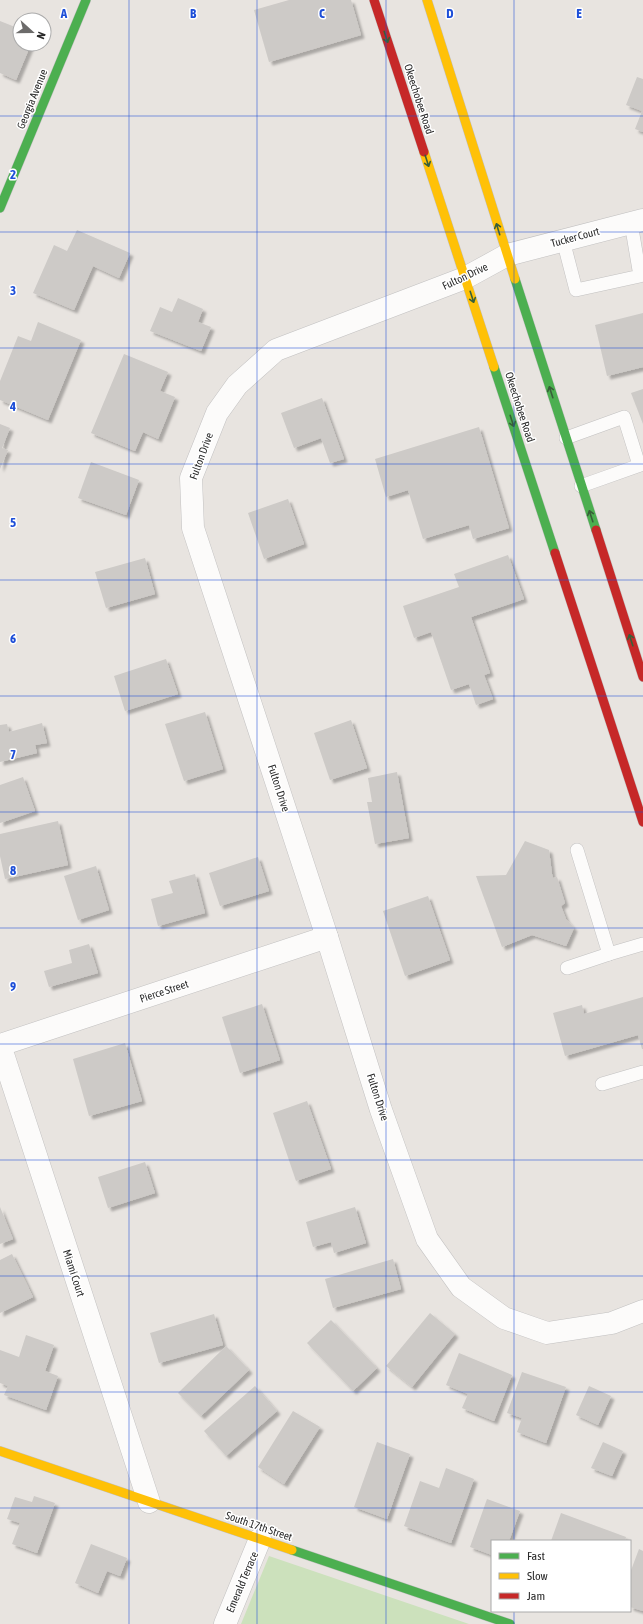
<svg xmlns="http://www.w3.org/2000/svg" width="643" height="1624" font-family="'Asap Condensed',sans-serif">
<style>
.green{fill:#cce1bc}
.building{fill:#cdcac7;filter:url(#shadow)}
.lines{fill:none;stroke-linecap:round;stroke-linejoin:round}
.lane-casing{stroke:#c2c1c1;stroke-width:14}
.street-casing{stroke:#c2c1c1;stroke-width:23}
.fast-casing{stroke:#c2c1c1;stroke-width:10}
.slow-casing{stroke:#c2c1c1;stroke-width:10}
.jam-casing{stroke:#c2c1c1;stroke-width:10}
.lane{stroke:#fcfbfa;stroke-width:13}
.street{stroke:#fcfbfa;stroke-width:22}
.fast{stroke:#4caf50;stroke-width:9}
.slow{stroke:#ffc107;stroke-width:9}
.jam{stroke:#c62828;stroke-width:9}
.oneway{stroke:#385f39}
.grid{fill:none;stroke:#1d4ed8;stroke-width:1;stroke-opacity:0.55}
.labels{text-anchor:middle;dominant-baseline:central;stroke-width:3;stroke-linejoin:round;paint-order:stroke}
.street-label{font-size:11px;fill:#2a2a2a;stroke:#fff}
.grid-label{font-size:13px;text-anchor:middle;font-weight:bold;fill:#1d4ed8;stroke:#fff;stroke-width:3;stroke-linejoin:round;paint-order:stroke}
</style>
<defs>
<filter id="shadow"><feDropShadow dx="3.5" dy="3.5" stdDeviation="1" flood-color="#0004"/></filter>
</defs>
<rect width="100%" height="100%" fill="#e8e4e0"/>
<!-- green -->
<polygon class="green" points="269,1556 469,1624 241,1624"/>
<!-- building -->
<g class="building">
<polygon points="289,0 351,0 361,35 269,62 254,10"/>
<polygon points="0,21 20,29 20,44 31,44 16,80 0,73"/>
<polygon points="637,77 643,79 643,132 635,129 642,111 626,105"/>
<polygon points="77,230 130,253 119,278 93,266 74,310 33,293 54,245 67,251"/>
<polygon points="178,298 203,309 198,322 211,327 201,351 150,331 160,307 172,312"/>
<polygon points="643,313 643,367 607,376 595,325"/>
<polygon points="38,322 81,340 48,420 0,400 0,381 18,336 31,341"/>
<polygon points="124,354 168,372 160,391 175,397 158,439 143,432 135,451 91,433"/>
<polygon points="643,389 643,424 631,393"/>
<polygon points="322,398 344,459 330,463 321,438 294,448 281,413"/>
<polygon points="0,424 10,428 2,448 8,450 0,469"/>
<polygon points="479,427 509,528 473,539 469,525 423,539 408,490 386,497 375,459"/>
<polygon points="91,462 139,480 126,515 78,498"/>
<polygon points="288,499 304,544 264,559 248,513"/>
<polygon points="508,555 524,599 471,617 490,673 484,675 493,699 476,705 469,684 451,690 431,632 414,638 403,606 459,587 454,574"/>
<polygon points="145,558 155,594 106,608 95,572"/>
<polygon points="166,659 178,694 125,711 114,676"/>
<polygon points="205,712 223,769 184,781 165,724"/>
<polygon points="351,720 367,768 330,780 314,733"/>
<polygon points="42,723 47,743 35,745 37,753 0,762 0,725 7,724 9,732"/>
<polygon points="397,772 409,838 375,844 367,802 372,802 368,778"/>
<polygon points="23,777 35,811 0,823 0,785"/>
<polygon points="58,821 68,865 5,879 0,856 0,834"/>
<polygon points="525,841 549,850 552,874 553,878 557,877 565,903 561,906 566,919 574,928 566,946 532,935 502,947 476,876 506,875"/>
<polygon points="258,857 269,891 220,906 209,873"/>
<polygon points="96,866 109,910 78,920 64,876"/>
<polygon points="195,874 205,913 158,926 151,899 173,893 169,881"/>
<polygon points="428,896 450,960 405,976 383,911"/>
<polygon points="89,944 98,973 49,987 44,971 72,963 69,950"/>
<polygon points="643,997 643,1049 642,1049 638,1035 565,1056 553,1013 582,1005 584,1014"/>
<polygon points="262,1004 280,1060 240,1073 222,1017"/>
<polygon points="125,1043 142,1101 89,1116 73,1059"/>
<polygon points="307,1101 331,1169 296,1181 273,1113"/>
<polygon points="145,1162 155,1193 108,1208 98,1177"/>
<polygon points="0,1207 13,1239 0,1244"/>
<polygon points="355,1207 366,1243 334,1253 331,1242 313,1247 306,1222"/>
<polygon points="12,1254 33,1297 0,1313 0,1260"/>
<polygon points="393,1259 401,1289 333,1308 325,1279"/>
<polygon points="430,1313 455,1334 412,1387 386,1366"/>
<polygon points="214,1314 223,1345 159,1363 150,1333"/>
<polygon points="331,1320 377,1368 353,1391 307,1343"/>
<polygon points="26,1335 54,1345 45,1371 58,1376 46,1410 4,1395 8,1386 0,1383 0,1350 19,1357"/>
<polygon points="226,1346 249,1370 201,1416 178,1393"/>
<polygon points="459,1353 512,1375 494,1421 462,1408 468,1394 446,1385"/>
<polygon points="522,1372 566,1387 546,1443 517,1432 522,1418 507,1413"/>
<polygon points="255,1386 277,1411 226,1456 204,1431"/>
<polygon points="589,1386 611,1396 598,1425 576,1415"/>
<polygon points="293,1411 320,1427 284,1484 258,1467"/>
<polygon points="377,1442 410,1454 387,1519 354,1507"/>
<polygon points="603,1442 623,1451 612,1476 591,1468"/>
<polygon points="446,1468 474,1479 451,1543 404,1526 420,1481 439,1488"/>
<polygon points="34,1496 55,1503 37,1553 12,1544 20,1523 7,1519 15,1497 32,1502"/>
<polygon points="487,1499 520,1511 509,1541 492,1541 492,1555 470,1547"/>
<polygon points="561,1513 626,1537 625,1541 551,1541"/>
<polygon points="91,1544 127,1558 120,1576 107,1571 98,1593 75,1583"/>
<polygon points="639,1549 643,1551 643,1611 630,1607 630,1573"/>
</g>
<g class="lines">
<defs>
<g id="lane">
<polyline points="563,240 576,290 640,276 631,223"/>
<polyline points="566,438 624,417 639,465"/>
<polyline points="581,486 643,464"/>
<polyline points="577,850 609,954 643,944"/>
<polyline points="567,968 609,954"/>
<polyline points="602,1084 643,1072"/>
</g>
<g id="street">
<polyline points="643,220 507,255 465,278 276,350 237,385 217,413 191,478 193,528 327,937 381,1110 427,1239 461,1287 504,1318 547,1333 612,1323 643,1311"/>
<polyline points="149,1502 0,1045 327,937"/>
<polyline points="225,1624 260,1539"/>
</g>
<g id="fast">
<polyline points="0,208 86,0"/>
<polyline points="515,279 596,530"/>
<polyline points="494,367 555,553"/>
<polyline points="292,1550 510,1624"/>
</g>
<g id="slow">
<polyline points="427,0 515,279"/>
<polyline points="424,152 494,367"/>
<polyline points="0,1451 292,1550"/>
</g>
<g id="jam">
<polyline points="374,0 424,152"/>
<polyline points="596,530 643,677"/>
<polyline points="555,553 643,822"/>
</g>
</defs>
<!-- lane casing -->
<use href="#lane" class="lane-casing"/>
<!-- street casing -->
<use href="#street" class="street-casing"/>
<!-- fast casing -->
<use href="#fast" class="fast-casing"/>
<!-- slow casing -->
<use href="#slow" class="slow-casing"/>
<!-- jam casing -->
<use href="#jam" class="jam-casing"/>
<!-- lane -->
<use href="#lane" class="lane"/>
<!-- street -->
<use href="#street" class="street"/>
<!-- fast -->
<use href="#fast" class="fast"/>
<!-- slow -->
<use href="#slow" class="slow"/>
<!-- jam -->
<use href="#jam" class="jam"/>
</g>
<!-- one-way arrows -->
<defs><path id="oneway-shaft" d="M-6 0H5M1.5-3L5.5 0L1.5 3" fill="none" stroke-width="1.6" stroke-linecap="round" stroke-linejoin="round"/></defs>
<g class="oneway">
<use href="#oneway-shaft" transform="translate(386 37) rotate(72)"/>
<use href="#oneway-shaft" transform="translate(427 161) rotate(72)"/>
<use href="#oneway-shaft" transform="translate(498 229) rotate(-107)"/>
<use href="#oneway-shaft" transform="translate(472 297) rotate(72)"/>
<use href="#oneway-shaft" transform="translate(551 392) rotate(-108)"/>
<use href="#oneway-shaft" transform="translate(512 421) rotate(72)"/>
<use href="#oneway-shaft" transform="translate(591 516) rotate(-108)"/>
<use href="#oneway-shaft" transform="translate(631 640) rotate(-108)"/>
</g>
<!-- grid -->
<path class="grid" d="M 129,0 L 129,1624M 257,0 L 257,1624M 386,0 L 386,1624M 514,0 L 514,1541M 0,116 L 643,116M 0,232 L 643,232M 0,348 L 643,348M 0,464 L 643,464M 0,580 L 643,580M 0,696 L 643,696M 0,812 L 643,812M 0,928 L 643,928M 0,1044 L 643,1044M 0,1160 L 643,1160M 0,1276 L 643,1276M 0,1392 L 643,1392M 0,1508 L 643,1508M 514,1611 L 514,1624"/>
<g class="labels">
<!-- street labels -->
<g class="street-label">
<text transform="translate(32 99) rotate(-68)">Georgia Avenue</text>
<text transform="translate(419 99) rotate(72)">Okeechobee Road</text>
<text transform="translate(575 237) rotate(-15)">Tucker Court</text>
<text transform="translate(465 276) rotate(-25)">Fulton Drive</text>
<text transform="translate(520 407) rotate(72)">Okeechobee Road</text>
<text transform="translate(201 456) rotate(-70)">Fulton Drive</text>
<text transform="translate(279 788) rotate(72)">Fulton Drive</text>
<text transform="translate(164 991) rotate(-18)">Pierce Street</text>
<text transform="translate(378 1097) rotate(72)">Fulton Drive</text>
<text transform="translate(74 1273) rotate(72)">Miami Court</text>
<text transform="translate(259 1526) rotate(19)">South 17th Street</text>
<text transform="translate(242 1582) rotate(-67)">Emerald Terrace</text>
</g>
</g>
<g class="grid-label">
<text x="64" y="18">A</text>
<text x="193" y="18">B</text>
<text x="322" y="18">C</text>
<text x="450" y="18">D</text>
<text x="579" y="18">E</text>
<text x="13" y="179">2</text>
<text x="13" y="295">3</text>
<text x="13" y="411">4</text>
<text x="13" y="527">5</text>
<text x="13" y="643">6</text>
<text x="13" y="759">7</text>
<text x="13" y="875">8</text>
<text x="13" y="991">9</text>
</g>
<!-- legend -->
<rect x="491" y="1540" width="140" height="72" fill="#ffffff" stroke="#aaaaaa"/>
<rect x="499" y="1553" width="20" height="6" fill="#4caf50" stroke="#aaaaaa"/>
<text x="527" y="1560" font-size="12" fill="#2a2a2a">Fast</text>
<rect x="499" y="1573" width="20" height="6" fill="#ffc107" stroke="#aaaaaa"/>
<text x="527" y="1580" font-size="12" fill="#2a2a2a">Slow</text>
<rect x="499" y="1593" width="20" height="6" fill="#c62828" stroke="#aaaaaa"/>
<text x="527" y="1600" font-size="12" fill="#2a2a2a">Jam</text>
<!-- north arrow -->
<g transform="translate(32 32) rotate(111)"><circle r="19" fill="#ffffff" stroke="#aaaaaa"/>
<path d="M0-3L7 15L0 10L-7 15Z" fill="#6c6b6a"/>
<text y="-6" font-size="11" font-weight="bold" text-anchor="middle" fill="#2a2a2a">N</text>
</g>
</svg>
